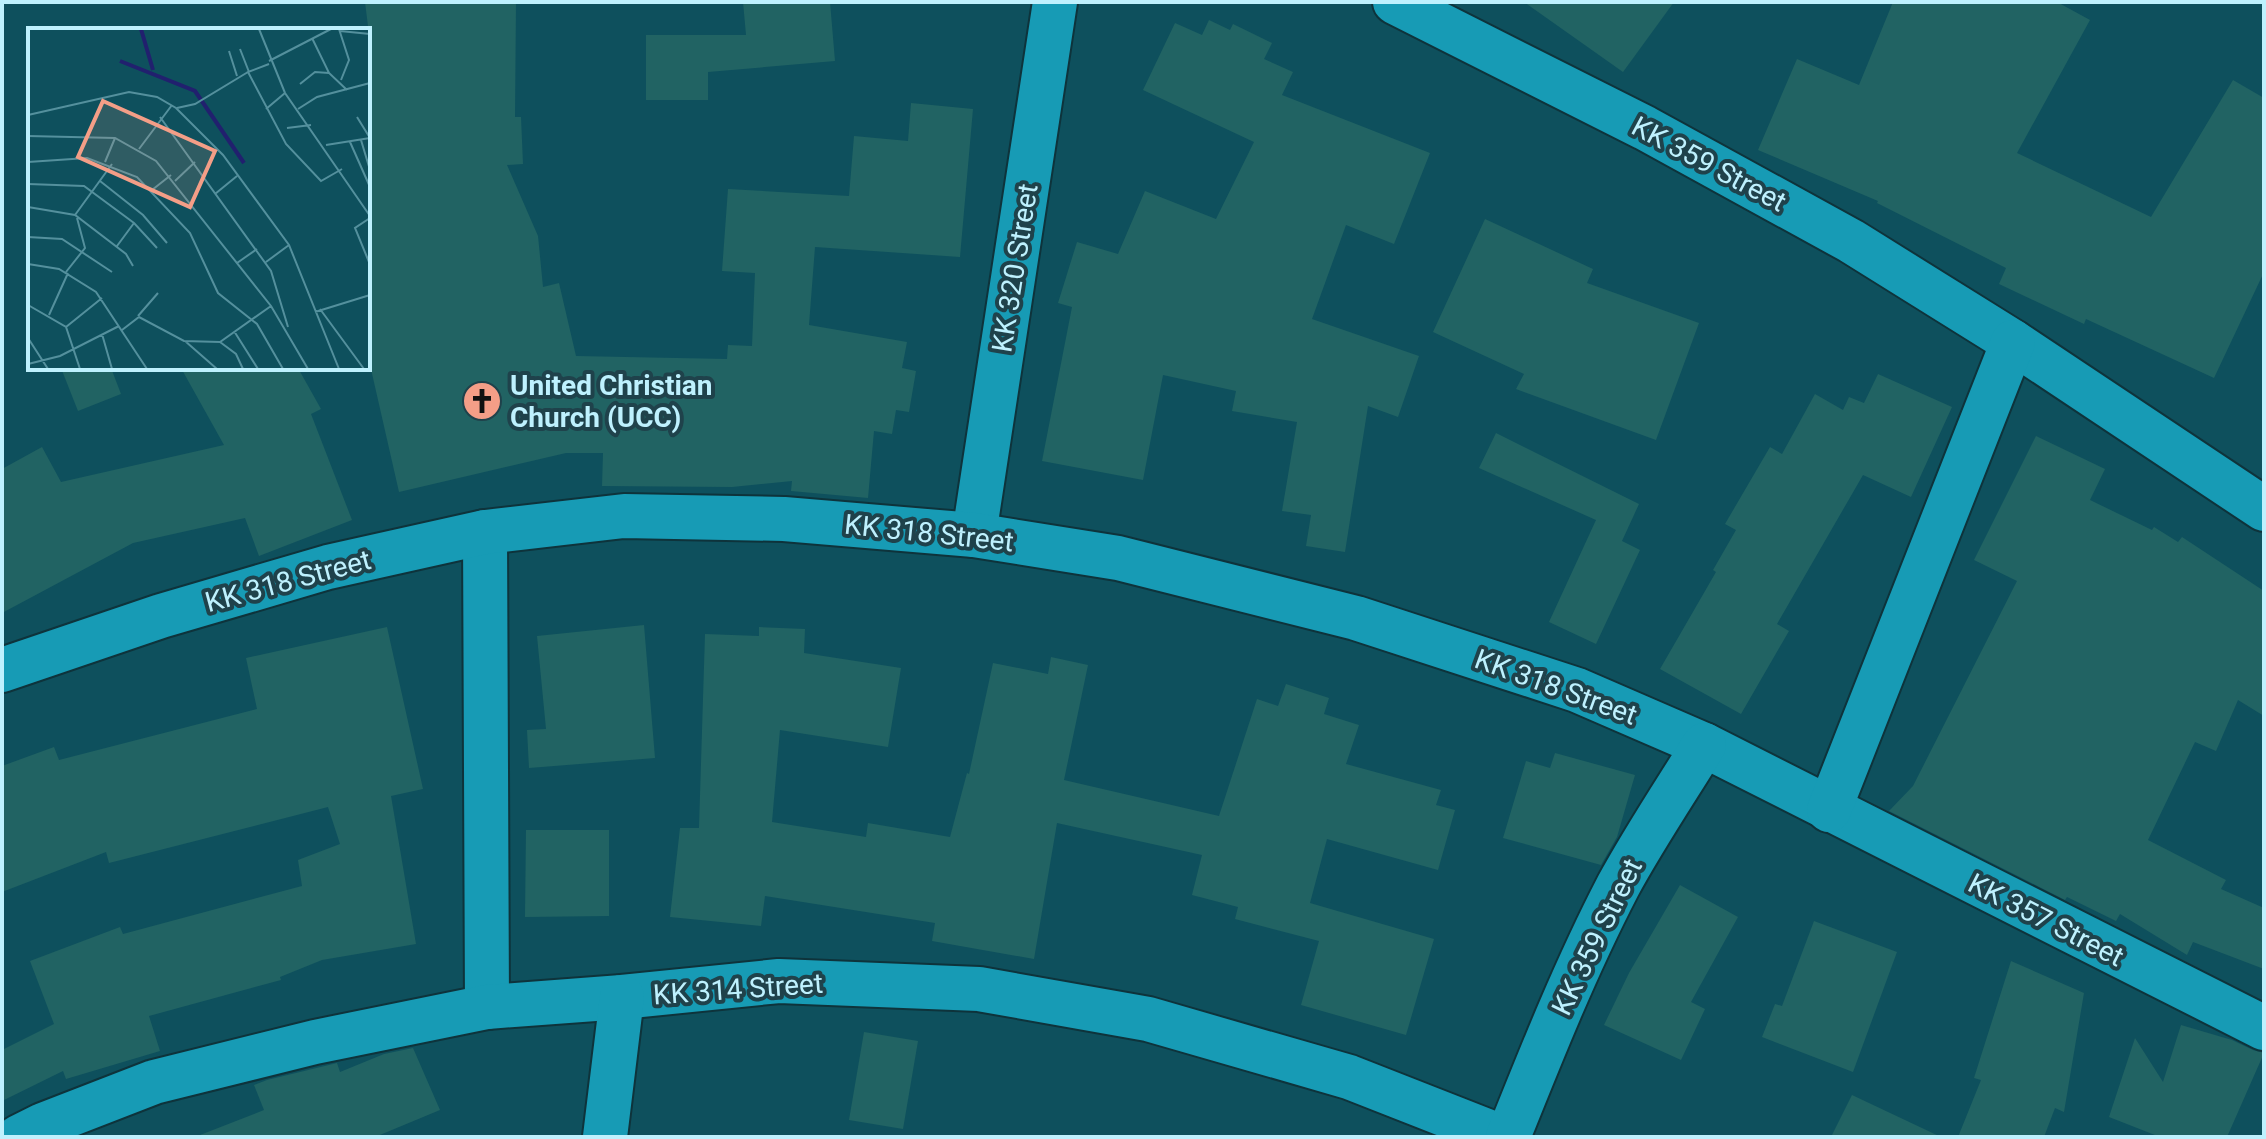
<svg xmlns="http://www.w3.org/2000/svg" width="2266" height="1139" font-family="Roboto,sans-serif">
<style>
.building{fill:#216363}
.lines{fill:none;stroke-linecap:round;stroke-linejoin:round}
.minor-casing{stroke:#0e333b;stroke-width:48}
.minor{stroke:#179bb5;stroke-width:44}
.labels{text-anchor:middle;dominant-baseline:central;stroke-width:8;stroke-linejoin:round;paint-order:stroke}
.street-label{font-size:28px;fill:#bef1fe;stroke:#1f424b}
.poi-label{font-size:28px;font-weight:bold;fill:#bef1fe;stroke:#1f424b;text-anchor:start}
.inset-river{fill:none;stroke:#21206e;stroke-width:4}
.inset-road{fill:none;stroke:#54909d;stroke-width:2}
.view{fill:#f49e87;fill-opacity:0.15;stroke:#f49e87;stroke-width:4}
.inset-edge{fill:none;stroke:#bef1fe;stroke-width:4}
</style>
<rect width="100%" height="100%" fill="#0e505d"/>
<!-- building -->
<g class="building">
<polygon points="365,2 516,2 515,117 521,117 523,164 507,165 538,236 543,287 559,283 576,356 727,359 728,345 752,346 755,273 722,271 728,189 849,196 854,136 908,141 911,103 973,109 960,257 815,247 809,325 907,342 902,368 916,371 909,412 896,410 892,434 874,431 868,498 791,491 792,481 732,487 602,486 603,453 566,453 399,492 368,356 368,26"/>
<polygon points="743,2 830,2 835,61 708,72 708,100 646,100 646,35 746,35"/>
<polygon points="1524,2 1674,2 1623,72"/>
<polygon points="1893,2 2057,2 2090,20 2017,153 2151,217 2233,80 2264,98 2264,272 2214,378 2086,319 2084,324 1999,284 2006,268 1877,203 1878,201 1758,150 1797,59 1859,85"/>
<polygon points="1209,20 1230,30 1233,24 1272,43 1264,59 1293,72 1282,95 1430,153 1394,244 1346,225 1312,319 1419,356 1398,417 1368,406 1345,552 1306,546 1311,515 1282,511 1297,422 1232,411 1236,391 1163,375 1143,480 1042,461 1072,307 1058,303 1077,242 1118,254 1145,191 1216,219 1254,142 1143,90 1175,23 1202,35"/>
<polygon points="1485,219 1593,269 1587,283 1699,323 1656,440 1516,389 1524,374 1433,332"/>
<polygon points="61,368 111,368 121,394 78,411"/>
<polygon points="181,368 298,368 321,409 311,414 352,520 259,556 245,518 133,543 2,613 2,469 42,447 61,482 224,445"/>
<polygon points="1878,374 1952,407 1911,497 1863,475 1777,624 1789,631 1741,714 1660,669 1716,572 1713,570 1736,530 1725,524 1770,447 1782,454 1815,394 1843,410 1849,397 1864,403"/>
<polygon points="1496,433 1639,504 1622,541 1640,550 1596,644 1549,622 1596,520 1479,468"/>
<polygon points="2036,436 2105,469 2090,500 2152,530 2154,527 2178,542 2182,537 2264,591 2264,716 2238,700 2216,751 2195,742 2148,840 2226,880 2221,889 2264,908 2264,969 2193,942 2187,955 2120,914 2116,921 2067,897 2065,900 1889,811 1913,786 2017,581 1974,560"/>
<polygon points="644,625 655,758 529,768 527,730 546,729 537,636"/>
<polygon points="387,627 423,789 391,796 416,944 322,960 280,977 281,980 149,1016 160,1051 66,1079 63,1071 2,1101 2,1050 54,1024 30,961 120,927 123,934 302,886 298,860 340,844 328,807 109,863 106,852 2,892 2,766 54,747 59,760 257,709 246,658"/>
<polygon points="759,627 805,629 804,653 901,668 888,747 780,730 772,822 866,837 868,823 950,837 967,773 969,774 993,663 1048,674 1051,657 1088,665 1064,780 1219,816 1257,699 1278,706 1286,684 1329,698 1324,714 1359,725 1346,764 1441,790 1436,805 1455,810 1438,870 1327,839 1310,903 1434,939 1406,1035 1301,1005 1319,941 1235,919 1238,907 1192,895 1202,855 1057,823 1034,959 932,941 935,923 765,896 761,926 670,917 680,828 699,828 705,634 759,636"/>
<polygon points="1555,753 1635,775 1617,837 1601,865 1503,838 1526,761 1550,768"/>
<polygon points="526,830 609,830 609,916 525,917"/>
<polygon points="1680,885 1738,917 1691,1002 1705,1009 1681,1060 1604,1025 1629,973"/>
<polygon points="1814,921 1897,952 1853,1072 1762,1037 1775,1004 1782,1006"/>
<polygon points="2011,961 2084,993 2064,1112 2055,1108 2044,1137 1958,1137 1981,1080 1974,1078"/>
<polygon points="2181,1025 2232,1040 2253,1050 2264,1053 2227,1137 2160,1137 2109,1117 2135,1038 2163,1082"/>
<polygon points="864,1032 918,1041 903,1129 849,1120"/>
<polygon points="413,1048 440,1110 375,1137 201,1137 200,1135 264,1110 254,1085 267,1080 337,1063 340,1072 384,1054"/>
<polygon points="1852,1095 1941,1137 1831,1137"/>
</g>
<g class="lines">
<defs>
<g id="minor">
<polyline points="1395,2 1645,128 1851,241 2013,342 2264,509"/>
<polyline points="485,532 487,1007"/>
<polyline points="974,535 1055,2"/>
<polyline points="2,670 161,616 328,567 485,532 624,516 784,519 974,535 1118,558 1356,618 1577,690 1704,745 2264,1028"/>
<polyline points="1829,810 2013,342"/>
<polyline points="19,1137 43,1125 154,1082 315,1042 487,1007 622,997 779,981 979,989 1148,1019 1349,1077 1502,1137"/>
<polyline points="605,1137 622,997"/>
<path d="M 1508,1137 C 1542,1052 1576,967 1618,886 C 1644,838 1675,792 1704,745"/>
</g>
</defs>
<!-- minor casing -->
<use href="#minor" class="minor-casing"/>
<!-- minor -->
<use href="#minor" class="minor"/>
</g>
<!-- icons -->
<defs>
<symbol id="church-disc" viewBox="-11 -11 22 22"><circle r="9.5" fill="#f49e87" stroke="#1f424b"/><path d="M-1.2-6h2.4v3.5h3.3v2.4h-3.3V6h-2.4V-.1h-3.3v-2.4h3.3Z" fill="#111"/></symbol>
</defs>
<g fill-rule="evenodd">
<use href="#church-disc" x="460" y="379" width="44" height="44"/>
</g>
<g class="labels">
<!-- street labels -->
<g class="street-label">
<text transform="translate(1709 164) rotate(28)">KK 359 Street</text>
<text transform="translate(1015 268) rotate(-81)">KK 320 Street</text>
<text transform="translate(929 533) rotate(6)">KK 318 Street</text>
<text transform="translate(288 581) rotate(-15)">KK 318 Street</text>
<text transform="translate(1556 687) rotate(20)">KK 318 Street</text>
<text transform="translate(2046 920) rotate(27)">KK 357 Street</text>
<text transform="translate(1597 937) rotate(-64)">KK 359 Street</text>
<text transform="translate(738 989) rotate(-4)">KK 314 Street</text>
</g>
<!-- poi labels -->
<g class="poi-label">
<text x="510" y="385">United Christian<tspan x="510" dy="32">Church (UCC)</tspan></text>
</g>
</g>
<!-- overview -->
<g transform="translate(28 28)">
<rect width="342" height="342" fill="#0e505d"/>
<path class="inset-river" d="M 113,1 L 125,42M 92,33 L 167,63 L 216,135"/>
<path class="inset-road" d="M 231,1 L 257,65 L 342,188M 311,1 L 321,32 L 313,52M 312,3 L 342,6M 284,10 L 301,45 L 319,62M 212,21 L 221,44M 201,23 L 209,48M 241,33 L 303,1M 241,36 L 220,44 L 258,116 L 293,153 L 314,141M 272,56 L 287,44 L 301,45M 149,80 L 167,76 L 220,44M 238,81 L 257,65M 270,81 L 289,69 L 342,55M 0,87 L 101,64 L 129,69 L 148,80 L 195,127 L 261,217 L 311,341M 132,89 L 243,243 L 260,299M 329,89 L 342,110M 259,100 L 283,97M 0,108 L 87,110 L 128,133 L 243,278 L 280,341M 333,112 L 342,142M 322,114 L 342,159M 298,117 L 342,110M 111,121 L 144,77M 0,134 L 59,130 L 109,149 L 162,205 L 190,265 L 229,296 L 255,341M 77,134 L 87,110M 72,153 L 115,187 L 139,215M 147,153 L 167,134M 0,156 L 56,158 L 106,195 L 129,220M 124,162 L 143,147M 187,166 L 209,148M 0,179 L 47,187 L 98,226 L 105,238M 47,187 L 84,136M 0,209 L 34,211 L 84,244M 89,218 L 106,195M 238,234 L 261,217M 341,234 L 327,200 L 342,190M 209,235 L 229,221M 0,236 L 31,241 L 68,264 L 119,341M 38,244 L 57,220 L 49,190M 0,277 L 38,299 L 52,341M 292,281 L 336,341M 287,284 L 342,267M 21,287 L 40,245M 110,288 L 130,265M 38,299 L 74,270M 94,302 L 111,289 L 156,313 L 192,314 L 243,278M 206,303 L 230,341M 74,306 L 84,341M 0,310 L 20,341M 157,313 L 189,341M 192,314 L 208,326 L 215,341M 0,336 L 32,328 L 91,298"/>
<path class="view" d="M 75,73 L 187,123 L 162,179 L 50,129 Z"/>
<rect width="342" height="342" class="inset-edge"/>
</g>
<!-- border -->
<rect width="2266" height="1139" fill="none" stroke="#bef1fe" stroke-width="8"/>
</svg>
